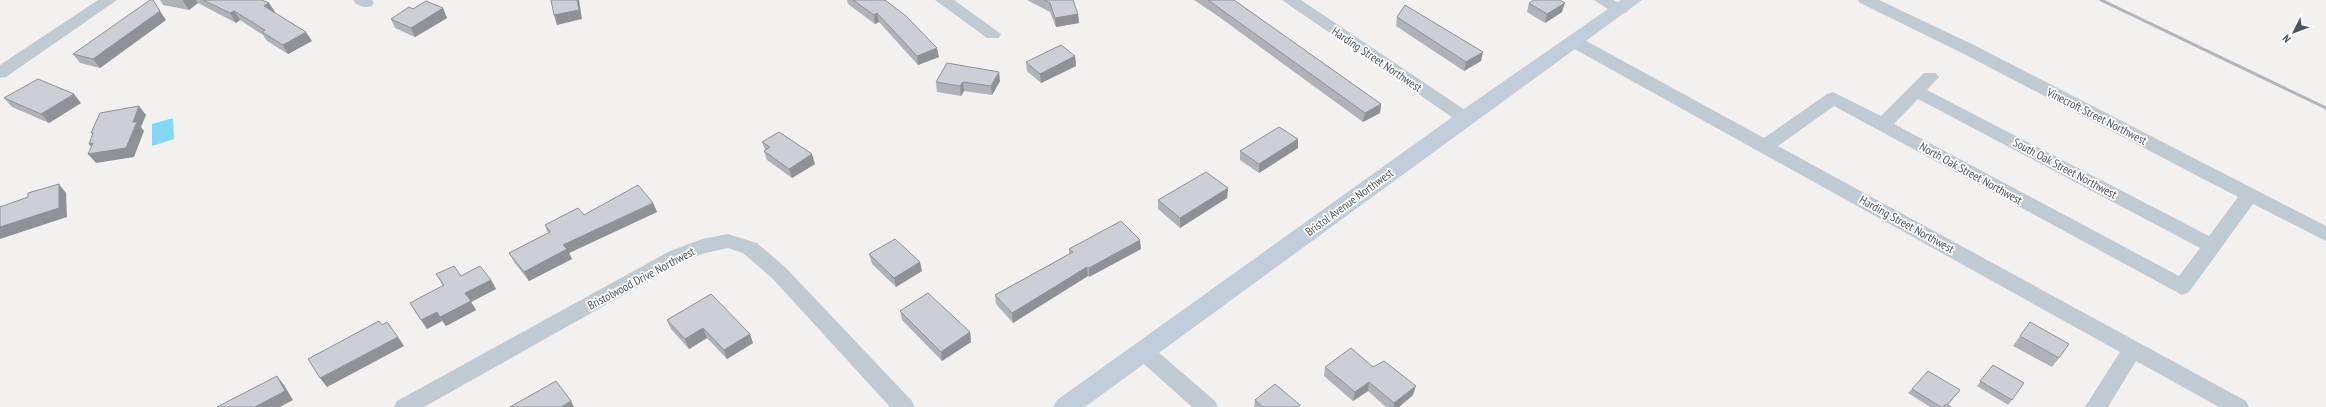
<svg xmlns="http://www.w3.org/2000/svg" width="2326" height="407" font-family="'PT Sans Narrow',sans-serif">
<style>
.water{fill:#86d7f4}
.lines{fill:none;stroke-linecap:round;stroke-linejoin:round}
.street{fill:#c0cad3;fill-rule:evenodd}
.secondary{fill:#c2cddb;fill-rule:evenodd}
.rail{stroke:#b2b5bb;stroke-width:3}
.wall{fill:#afb2b8}
.shaded-wall{fill:#8f9196}
.building{fill:#cccfd6;stroke:#8f9196}
.labels{text-anchor:middle;dominant-baseline:central;stroke-width:3.5;stroke-linejoin:round;paint-order:stroke}
.street-label{font-size:12px;fill:#475360;stroke:#fff}
</style>
<rect width="100%" height="100%" fill="#f3f1f0"/>
<!-- water -->
<polygon class="water" points="173,118 174,139 152,146 152,124"/>
<g class="lines">
<!-- street -->
<g class="street">
<polygon points="98,0 117,0 6,77 0,78 0,65"/>
<path d="M 353,0 L 372,0 L 374,3 L 372,6 C 364,8 358,7 353,0 Z"/>
<polygon points="935,0 954,0 1001,34 999,38 987,38"/>
<polygon points="1282,0 1301,0 1471,114 1474,118 1471,122 1465,124 1459,122"/>
<polygon points="1594,0 1614,0 1628,10 1626,13 1614,13"/>
<path d="M 1858,0 L 1879,0 L 1972,44 L 2326,226 L 2326,241 L 2253,204 L 2189,292 L 2182,295 L 1834,106 L 1778,146 L 2246,401 L 2249,407 L 2219,407 L 2136,361 L 2108,407 L 2085,407 L 2120,352 L 1569,46 L 1567,42 L 1569,38 L 1581,38 L 1764,138 L 1827,94 L 1833,92 L 1881,116 L 1924,73 L 1936,73 L 1939,77 L 1927,90 L 2209,236 L 2238,197 L 1960,52 L 1860,3 ZM 1918,99 L 2200,248 L 2179,276 L 1894,124 Z"/>
<polygon points="728,234 757,243 786,268 912,401 915,407 890,407 772,278 743,253 728,248 705,253 684,261 424,407 394,407 397,401 670,251 702,239"/>
<polygon points="1143,343 1150,345 1215,401 1218,407 1192,407 1136,357 1132,351 1136,345"/>
</g>
<!-- secondary -->
<polygon class="secondary" points="1621,0 1642,0 1085,407 1053,407 1057,400 1458,113"/>
<!-- rail -->
<polyline class="rail" points="2101,0 2326,108"/>
</g>
<!-- wall -->
<g class="wall">
<polygon points="160,0 262,0 269,3 275,12 274,13 312,41 288,54 267,41 263,35 240,20 236,23 198,3 189,10 163,5"/>
<polygon points="847,0 885,0 939,57 918,65 879,22 875,24 848,4"/>
<polygon points="1027,0 1073,0 1078,14 1079,23 1056,27 1050,12"/>
<polygon points="1194,0 1234,0 1381,104 1380,113 1363,122 1215,14"/>
<polygon points="1529,3 1562,12 1545,23 1527,12"/>
<polygon points="443,8 447,18 415,37 395,28 391,19 413,9"/>
<polygon points="1397,17 1481,61 1464,71 1396,26"/>
<polygon points="166,20 100,68 80,63 73,54"/>
<polygon points="1075,56 1076,66 1041,83 1027,71 1026,62"/>
<polygon points="947,63 1000,81 992,95 964,91 961,96 937,92 936,82"/>
<polygon points="4,98 81,103 49,123 12,107"/>
<polygon points="1298,139 1298,148 1259,173 1240,160 1240,151"/>
<polygon points="762,142 815,164 792,178 767,160 764,151 765,150"/>
<polygon points="1228,188 1227,198 1180,228 1158,209 1158,200"/>
<polygon points="653,203 657,212 569,253 572,259 529,281 514,262 509,253 548,233 545,225 584,215"/>
<polygon points="1069,249 1141,249 1089,277 1088,276 1013,323 996,304 995,295 1069,254"/>
<polygon points="869,254 922,271 896,287 872,264"/>
<polygon points="436,274 461,276 491,280 496,289 471,302 476,310 446,326 442,321 427,329 410,303 443,286"/>
<polygon points="711,294 753,343 727,359 707,338 689,349 671,329 667,320"/>
<polygon points="900,311 970,332 971,342 942,361 902,320"/>
<polygon points="2020,336 2059,358 2052,367 2013,346"/>
<polygon points="1993,365 2024,383 2008,405 1977,386"/>
<polygon points="1325,367 1373,367 1413,395 1399,407 1386,407 1368,391 1353,401 1324,376"/>
<polygon points="1912,389 1960,390 1948,405 1951,407 1930,407 1908,393"/>
<polygon points="1255,400 1300,405 1299,407 1254,407"/>
</g>
<!-- shaded-wall -->
<g class="shaded-wall">
<polygon points="184,0 196,0 198,3 189,10 183,1"/>
<polygon points="577,0 579,0 582,19 557,25 554,15"/>
<polygon points="269,3 275,12 269,15 264,6"/>
<polygon points="1565,3 1562,12 1545,23 1547,14"/>
<polygon points="443,8 447,18 415,37 411,28"/>
<polygon points="160,11 166,20 100,68 93,59"/>
<polygon points="234,11 240,20 236,23 230,13"/>
<polygon points="877,13 879,22 875,24 874,15"/>
<polygon points="1078,14 1079,23 1056,27 1055,18"/>
<polygon points="306,32 312,41 288,54 283,45"/>
<polygon points="937,48 939,57 918,65 917,56"/>
<polygon points="1483,52 1481,61 1464,71 1466,62"/>
<polygon points="1075,56 1076,66 1041,83 1040,74"/>
<polygon points="999,72 1000,81 992,95 991,86"/>
<polygon points="963,82 964,91 961,96 960,86"/>
<polygon points="74,94 81,103 49,123 41,114"/>
<polygon points="1381,104 1380,113 1363,122 1365,113"/>
<polygon points="139,106 146,115 141,127 144,131 134,157 96,163 88,154 133,122"/>
<polygon points="1298,139 1298,148 1259,173 1259,164"/>
<polygon points="93,143 96,153 89,144"/>
<polygon points="812,154 815,164 792,178 789,169"/>
<polygon points="59,184 66,193 67,217 0,239 0,227"/>
<polygon points="1228,188 1227,198 1180,228 1180,218"/>
<polygon points="653,203 657,212 569,253 572,259 529,281 524,272 563,245"/>
<polygon points="1140,240 1141,249 1089,277 1089,268"/>
<polygon points="920,262 922,271 896,287 894,278"/>
<polygon points="1087,267 1088,276 1013,323 1012,313"/>
<polygon points="491,280 496,289 471,302 476,310 446,326 440,317 465,293"/>
<polygon points="437,312 442,321 427,329 421,320"/>
<polygon points="703,328 707,338 689,349 685,339"/>
<polygon points="970,332 971,342 942,361 941,352"/>
<polygon points="750,334 753,343 727,359 724,350"/>
<polygon points="398,337 404,346 327,387 320,378"/>
<polygon points="277,376 284,385 293,400 280,407 255,407"/>
<polygon points="1369,382 1368,391 1353,401 1355,392"/>
<polygon points="1416,386 1413,395 1399,407 1394,407 1394,403"/>
<polygon points="571,401 574,407 561,407"/>
</g>
<!-- building -->
<g class="building">
<polygon points="150,0 153,0 160,11 93,59 73,54"/>
<polygon points="203,0 262,0 269,3 264,6 306,32 283,45 262,32 265,30 234,11 230,13"/>
<polygon points="551,0 577,0 579,10 554,15"/>
<polygon points="853,0 885,0 906,16 937,48 917,56 877,13 874,15"/>
<polygon points="1044,0 1073,0 1078,14 1055,18 1050,3"/>
<polygon points="1208,0 1234,0 1381,104 1365,113"/>
<polygon points="1534,0 1560,0 1565,3 1547,14 1529,3"/>
<polygon points="426,1 443,8 411,28 391,19 409,7 413,9"/>
<polygon points="1405,5 1483,52 1466,62 1397,17"/>
<polygon points="1061,45 1075,56 1040,74 1026,62"/>
<polygon points="947,63 999,72 991,86 963,82 960,86 936,82"/>
<polygon points="38,79 74,94 41,114 4,98"/>
<polygon points="139,106 133,122 137,122 126,148 88,154 93,143 89,144 93,133 91,133 100,113"/>
<polygon points="1279,127 1298,139 1259,164 1240,151"/>
<polygon points="779,132 812,154 789,169 764,151 770,147 762,142"/>
<polygon points="1206,172 1228,188 1180,218 1158,200"/>
<polygon points="59,184 59,208 0,227 0,207 28,197 28,193"/>
<polygon points="638,185 653,203 563,245 567,249 524,272 509,253 550,232 545,225 578,208 584,215"/>
<polygon points="1121,221 1140,240 1089,268 1087,267 1012,313 995,295 1073,252 1069,249"/>
<polygon points="895,239 920,262 894,278 869,254"/>
<polygon points="454,266 461,276 480,266 491,280 465,293 471,301 440,317 437,312 421,320 410,303 444,285 436,274"/>
<polygon points="928,293 970,332 941,352 900,311"/>
<polygon points="711,294 750,334 724,350 703,328 685,339 667,320"/>
<polygon points="379,321 382,325 387,322 398,337 320,378 308,359"/>
<polygon points="2030,322 2069,344 2059,358 2020,336"/>
<polygon points="1351,348 1373,367 1384,361 1416,386 1394,403 1369,382 1355,392 1325,367"/>
<polygon points="1993,365 2024,383 2012,400 1980,381"/>
<polygon points="1928,371 1960,390 1947,405 1946,404 1944,407 1941,407 1912,389"/>
<polygon points="277,376 285,391 255,407 217,407"/>
<polygon points="556,381 571,401 561,407 510,407"/>
<polygon points="1275,384 1300,405 1298,407 1263,407 1255,400"/>
<polygon points="1946,404 1951,407 1944,407"/>
</g>
<g class="labels">
<!-- street labels -->
<g class="street-label">
<text transform="translate(1377 59) rotate(34)">Harding Street Northwest</text>
<text transform="translate(2097 116) rotate(27)">Vinecroft Street Northwest</text>
<text transform="translate(2065 168) rotate(28)">South Oak Street Northwest</text>
<text transform="translate(1971 173) rotate(29)">North Oak Street Northwest</text>
<text transform="translate(1349 202) rotate(-36)">Bristol Avenue Northwest</text>
<text transform="translate(1907 224) rotate(29)">Harding Street Northwest</text>
<text transform="translate(641 278) rotate(-28)">Bristolwood Drive Northwest</text>
</g>
</g>
<!-- north arrow -->
<g transform="translate(2294 32) rotate(228)" stroke="#ffffff" stroke-width="3" paint-order="stroke">
<path d="M0-3L7 15L0 10L-7 15Z" fill="#475360"/>
<text y="-6" font-size="11" font-weight="bold" text-anchor="middle" fill="#475360">N</text>
</g>
</svg>
